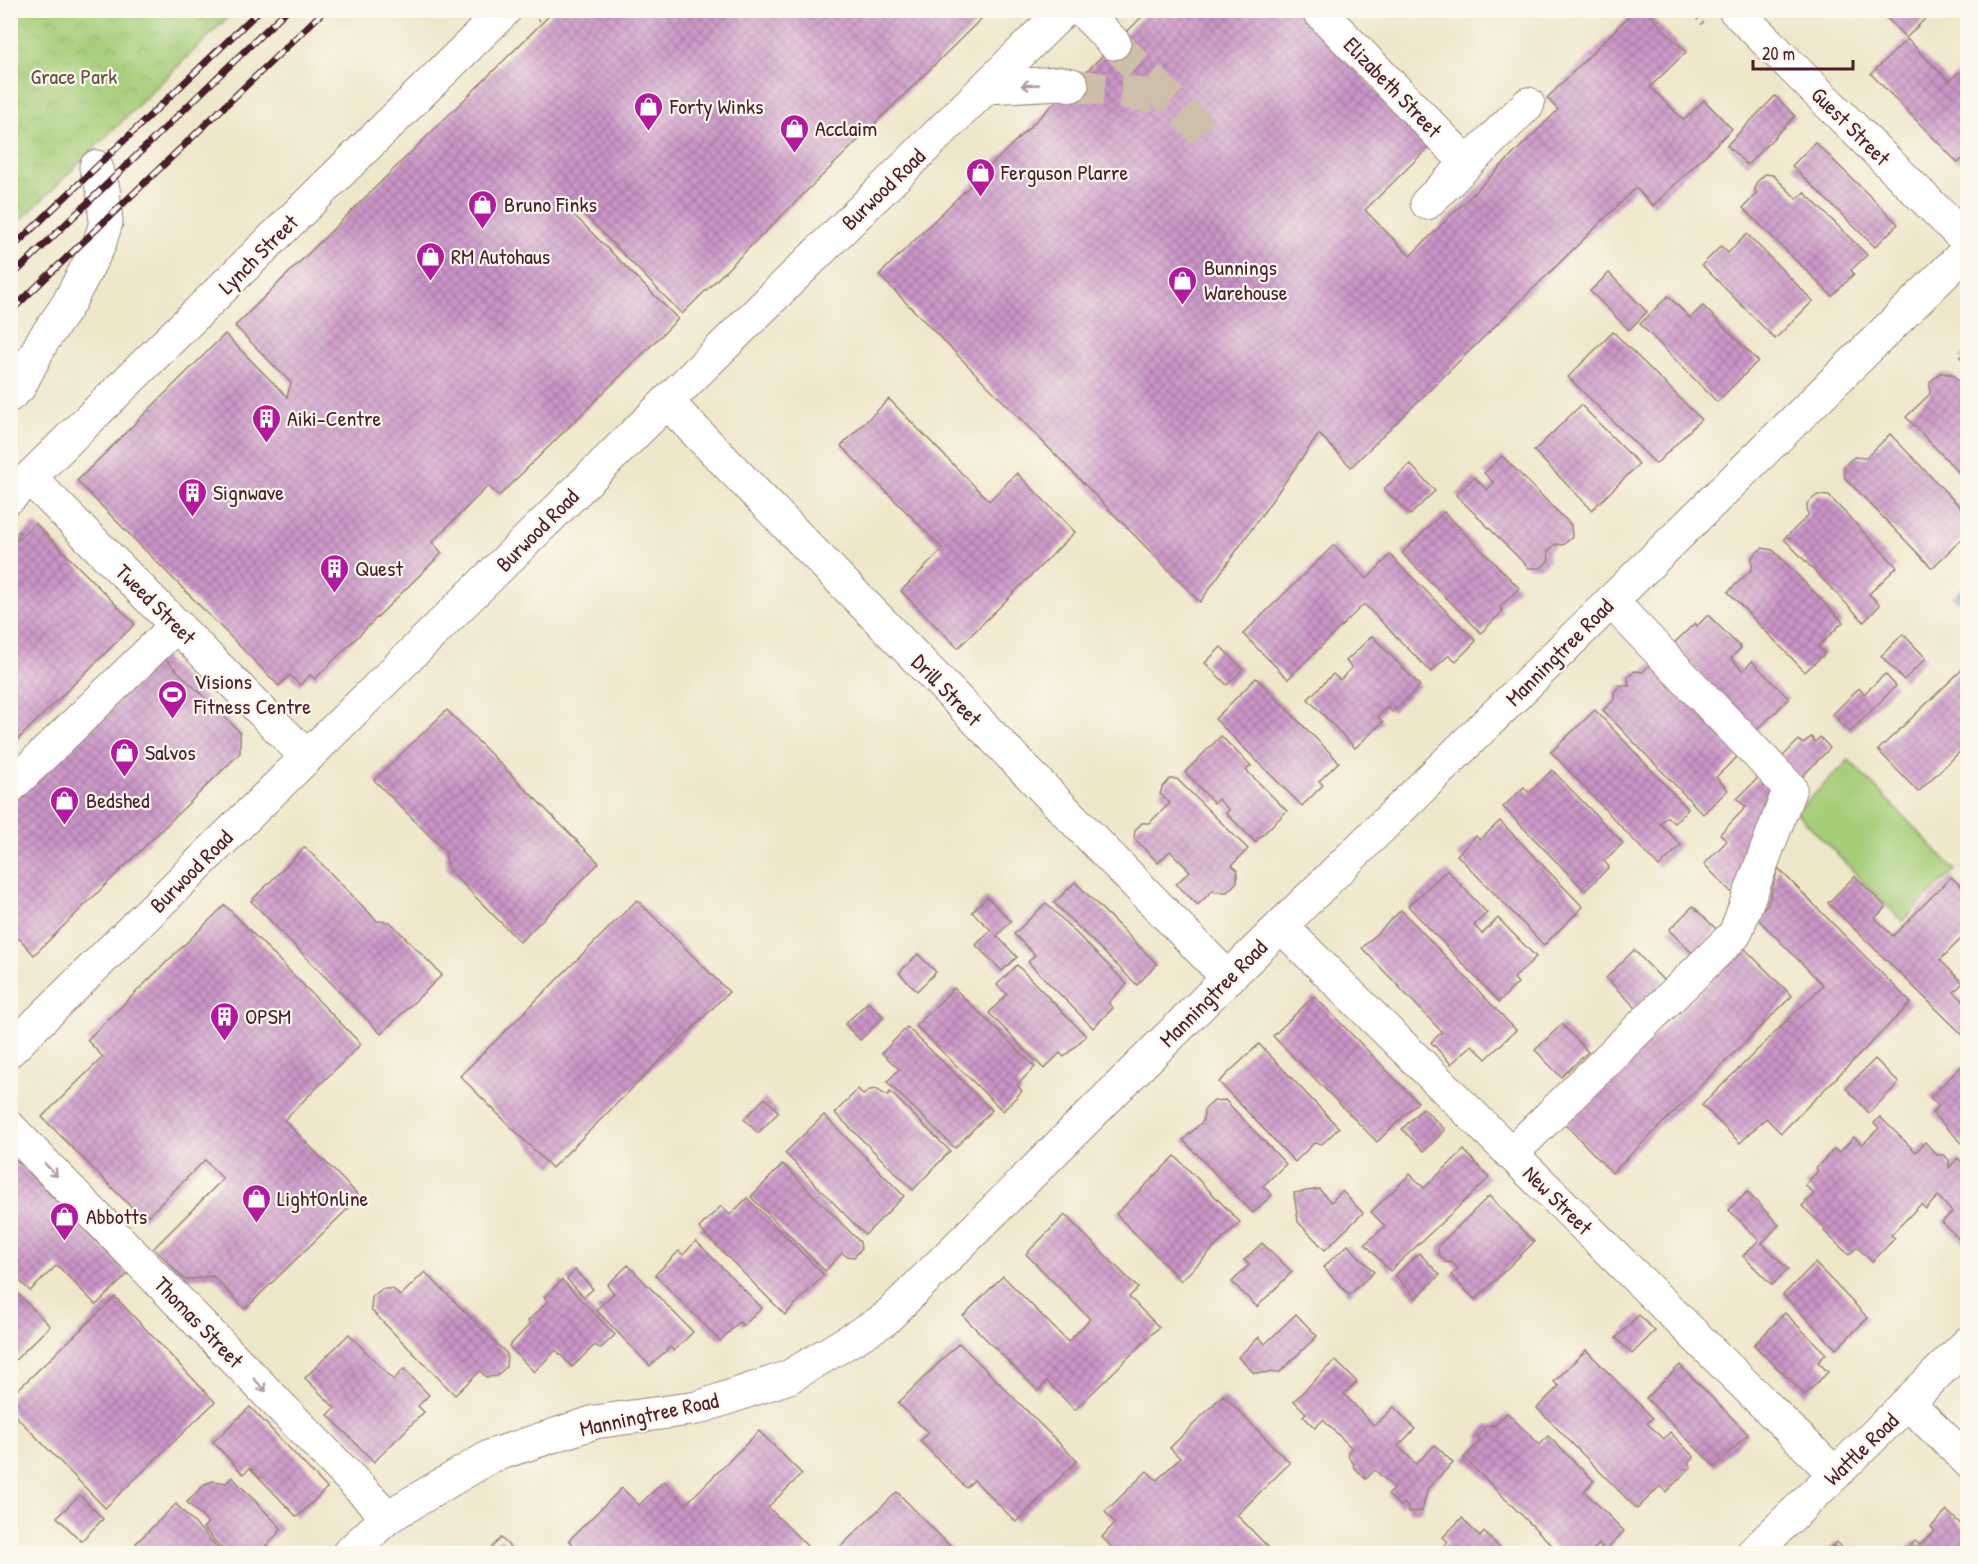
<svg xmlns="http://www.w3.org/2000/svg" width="1978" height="1564" font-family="'Patrick Hand',sans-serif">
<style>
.park{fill:url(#park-crowns);stroke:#787652;stroke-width:1.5}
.garden{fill:#a6ce79;stroke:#787652;stroke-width:1.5}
.water{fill:url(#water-waves);stroke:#4e6b7d;stroke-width:1.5}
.building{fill:url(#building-cross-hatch)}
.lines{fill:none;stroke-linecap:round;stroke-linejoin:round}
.minor-tunnel{stroke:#cebfaa;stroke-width:33;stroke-dasharray:33 16;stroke-linecap:butt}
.minor-casing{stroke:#9c837a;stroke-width:35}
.major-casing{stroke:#9c837a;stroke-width:35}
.path{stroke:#9c837a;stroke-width:4;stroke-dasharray:1.5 4.5;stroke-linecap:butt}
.minor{stroke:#fff;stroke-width:33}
.major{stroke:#fff;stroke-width:33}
.rail-casing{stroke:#4a1f2b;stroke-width:7}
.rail{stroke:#fbf7ec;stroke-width:4.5;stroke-dasharray:14;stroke-linecap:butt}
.oneway{stroke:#ae9aa0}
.labels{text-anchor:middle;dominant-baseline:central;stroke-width:4.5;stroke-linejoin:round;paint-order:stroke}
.park-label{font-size:22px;fill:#665442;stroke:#fbf7ec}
.street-label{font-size:22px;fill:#4a1f2b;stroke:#fbf7ec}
.poi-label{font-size:22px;fill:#4a1f2b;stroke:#fbf7ec;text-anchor:start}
</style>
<defs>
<pattern id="park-crowns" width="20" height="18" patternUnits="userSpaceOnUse" patternTransform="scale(1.5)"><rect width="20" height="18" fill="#a6ce79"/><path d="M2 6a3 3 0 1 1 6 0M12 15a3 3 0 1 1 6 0" fill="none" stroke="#90b069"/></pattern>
<pattern id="water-waves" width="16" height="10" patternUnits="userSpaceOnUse" patternTransform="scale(1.5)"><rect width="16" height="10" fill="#51b7cf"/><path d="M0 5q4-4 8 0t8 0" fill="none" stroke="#4594a8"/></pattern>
<pattern id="building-cross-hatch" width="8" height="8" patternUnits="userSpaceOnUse" patternTransform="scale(1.5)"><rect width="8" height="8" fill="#ca95c7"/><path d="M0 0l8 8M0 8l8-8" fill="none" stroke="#a679a2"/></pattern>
</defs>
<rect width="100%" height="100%" fill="#fbf7ec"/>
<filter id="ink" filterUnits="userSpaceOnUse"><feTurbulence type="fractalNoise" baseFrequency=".0167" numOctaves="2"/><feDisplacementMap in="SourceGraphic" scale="12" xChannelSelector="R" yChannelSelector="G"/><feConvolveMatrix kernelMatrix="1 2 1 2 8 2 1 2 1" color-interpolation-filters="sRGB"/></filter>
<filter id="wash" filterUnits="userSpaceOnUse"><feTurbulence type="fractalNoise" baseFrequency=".008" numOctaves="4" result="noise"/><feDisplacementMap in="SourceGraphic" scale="24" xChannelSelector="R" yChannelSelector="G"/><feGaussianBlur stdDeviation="1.35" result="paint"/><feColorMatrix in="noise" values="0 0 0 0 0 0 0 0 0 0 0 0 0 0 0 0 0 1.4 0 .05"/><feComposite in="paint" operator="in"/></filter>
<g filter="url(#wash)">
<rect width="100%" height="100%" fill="#efe7ca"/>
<!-- park -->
<polygon class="park" points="11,11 234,11 11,230"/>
<!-- garden -->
<polygon class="garden" points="1849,760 1955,870 1902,921 1796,812"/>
<!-- water -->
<polygon class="water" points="1967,584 1967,604 1964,607 1954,597"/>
<g id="blocks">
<!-- building -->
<g class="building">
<polygon points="555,10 990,10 682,314 575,205 570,211 678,319 499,496 488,486 432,542 442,553 315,679 310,675 300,685 290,675 279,686 77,481 225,334 287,397 291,383 235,326"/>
<polygon points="1149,10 1297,10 1430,146 1365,210 1410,256 1558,110 1547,98 1635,10 1645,10 1686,52 1650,87 1684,120 1704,100 1732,129 1653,206 1636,188 1351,467 1319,434 1200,602 879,275"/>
<polygon points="1879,10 1934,10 1906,38"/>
<polygon points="1907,39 1949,81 1959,72 1968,81 1968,154 1958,163 1871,74"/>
<polygon points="1775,96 1795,116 1747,165 1727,145"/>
<polygon points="1815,142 1898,224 1875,247 1792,166"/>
<polygon points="1765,174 1773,175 1797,199 1804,192 1867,255 1851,270 1854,274 1832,296 1743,208 1757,193 1755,191 1756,183"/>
<polygon points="1747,234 1813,301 1775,339 1702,265 1721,246 1728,253"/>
<polygon points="1609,273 1647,312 1629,330 1590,291"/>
<polygon points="1668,296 1690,318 1703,306 1758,361 1717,402 1640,324"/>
<polygon points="1613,332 1701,419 1656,464 1568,377"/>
<polygon points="1968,350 1968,365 1960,357"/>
<polygon points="1940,373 1952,374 1968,391 1968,482 1906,417 1930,394 1930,382"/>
<polygon points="889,399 989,501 1017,473 1075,532 958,648 901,591 943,549 841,446"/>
<polygon points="1581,405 1639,464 1592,510 1534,451"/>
<polygon points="1890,434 1968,515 1968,533 1932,568 1845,478 1844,466 1854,457 1866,458"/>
<polygon points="1502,456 1571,525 1572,537 1563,545 1556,544 1548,551 1549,560 1541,568 1529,568 1456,495 1474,477 1487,490 1494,483 1484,473"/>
<polygon points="1410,464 1435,491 1410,515 1384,489"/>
<polygon points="1817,495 1829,496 1897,567 1869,594 1880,605 1864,622 1784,539 1808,516 1807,504"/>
<polygon points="1444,512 1519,588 1500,607 1503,611 1481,633 1402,553"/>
<polygon points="35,523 135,624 10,747 10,547"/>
<polygon points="1334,545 1367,579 1390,555 1476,641 1456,661 1449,655 1431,672 1364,604 1288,679 1243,634"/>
<polygon points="1762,548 1773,550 1843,622 1818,647 1825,653 1805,672 1728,592 1752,569 1752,557"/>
<polygon points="1708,615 1741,648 1731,658 1743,671 1752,661 1789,699 1755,732 1670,647 1695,623 1697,626"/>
<polygon points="1903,634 1926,658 1904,680 1881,656"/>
<polygon points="1372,636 1420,686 1392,712 1387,707 1378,717 1383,722 1355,748 1308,699 1333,674 1340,680 1352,668 1346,661"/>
<polygon points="1221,647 1243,669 1227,685 1205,663"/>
<polygon points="160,654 240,732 240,753 34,955 19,938 10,947 10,803"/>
<polygon points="1653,661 1741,753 1716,777 1728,790 1703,814 1603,710 1614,700 1614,692 1620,685 1629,686 1628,677 1635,671 1643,672"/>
<polygon points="1968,664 1968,744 1918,792 1878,750"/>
<polygon points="1885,674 1896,686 1850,732 1833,714 1859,688 1864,694"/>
<polygon points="1256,678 1339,762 1319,781 1323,785 1302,806 1215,719"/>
<polygon points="447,710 599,863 520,942 447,868 446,852 374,780"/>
<polygon points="1595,710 1688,809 1674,823 1667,817 1660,823 1681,845 1659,867 1551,752"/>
<polygon points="1221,736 1251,766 1246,770 1287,811 1255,842 1226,813 1229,810 1218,799 1214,803 1185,772"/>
<polygon points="1811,737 1815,742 1820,737 1830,748 1799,780 1779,760 1799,740 1803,744"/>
<polygon points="1552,770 1623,843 1604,861 1609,867 1585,891 1503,807 1524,787 1529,793"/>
<polygon points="1759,777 1776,793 1733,894 1704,864 1727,841 1720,834 1746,807 1737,799"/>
<polygon points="1170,779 1177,779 1248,849 1232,865 1237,870 1237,882 1227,892 1216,892 1213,890 1198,905 1176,884 1190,871 1170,851 1158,863 1134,838 1135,830 1142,823 1149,823 1170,803 1160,794 1162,788"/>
<polygon points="1500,821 1583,907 1544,945 1457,855 1476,836 1480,840"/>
<polygon points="305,847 377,921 390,922 442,975 381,1034 251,901"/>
<polygon points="1778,868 1911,1003 1781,1133 1766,1118 1740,1143 1702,1105 1823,985 1755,916 1768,904"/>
<polygon points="1447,870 1487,913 1474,925 1482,934 1498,918 1536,957 1514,978 1518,983 1499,1002 1408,906"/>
<polygon points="1855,876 1886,907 1875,918 1893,936 1951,877 1968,893 1968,932 1940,960 1963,983 1954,992 1968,1005 1968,1040 1828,903"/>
<polygon points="1075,882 1157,964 1137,985 1054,903"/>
<polygon points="987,897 1011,921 997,936 1017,957 1002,971 976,945 991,930 972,912"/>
<polygon points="637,900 729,992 552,1168 460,1076"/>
<polygon points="1046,903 1127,984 1108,1003 1113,1008 1093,1028 1028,962 1035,955 1014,934"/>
<polygon points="225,905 361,1044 284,1120 360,1197 245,1309 213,1276 185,1280 154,1248 223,1179 205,1160 144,1220 42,1117 103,1057 87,1040"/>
<polygon points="1693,906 1717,930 1693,954 1669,930"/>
<polygon points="1401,910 1516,1030 1486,1059 1472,1045 1451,1064 1431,1042 1442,1032 1362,948"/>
<polygon points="1744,948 1792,996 1612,1173 1565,1124"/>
<polygon points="1634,950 1664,981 1636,1008 1606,978"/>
<polygon points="918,954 936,972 917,991 899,973"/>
<polygon points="1017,965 1086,1036 1064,1057 1060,1053 1044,1069 989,1013 1007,994 997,985"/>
<polygon points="954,988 1035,1067 1017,1085 1022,1091 1003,1111 916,1026"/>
<polygon points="1314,996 1418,1102 1377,1142 1273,1036"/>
<polygon points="868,1002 884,1017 860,1040 845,1024"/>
<polygon points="1562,1024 1588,1052 1561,1077 1535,1050"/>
<polygon points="907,1027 992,1110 955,1148 887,1082 899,1069 882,1053"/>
<polygon points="1259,1044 1339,1128 1322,1144 1314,1143 1295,1162 1219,1082"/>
<polygon points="1875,1059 1899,1083 1869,1113 1846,1088"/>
<polygon points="1968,1060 1968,1149 1932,1113 1939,1106 1930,1097"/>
<polygon points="858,1089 863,1095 870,1090 876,1089 887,1096 890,1092 950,1151 913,1190 835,1113"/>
<polygon points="765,1098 779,1112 758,1133 744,1119"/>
<polygon points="1225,1100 1286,1164 1263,1186 1272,1195 1253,1213 1183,1140 1203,1121 1204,1110 1214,1101"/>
<polygon points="1423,1108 1445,1130 1424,1151 1402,1129"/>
<polygon points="824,1115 904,1196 865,1235 785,1153"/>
<polygon points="1880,1117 1916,1152 1925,1142 1937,1155 1944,1155 1949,1160 1949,1168 1958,1158 1968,1168 1968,1240 1964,1244 1942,1222 1952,1212 1938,1196 1926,1209 1921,1204 1891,1235 1895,1238 1872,1262 1857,1247 1849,1255 1824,1231 1826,1229 1802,1206 1814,1194 1805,1185 1818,1171 1816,1168 1834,1149 1839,1153 1854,1137 1862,1145 1879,1128 1874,1123"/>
<polygon points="1464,1150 1489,1178 1390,1271 1365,1244 1385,1226 1371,1212 1410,1174 1424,1188"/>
<polygon points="10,1153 128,1274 96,1305 57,1265 30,1291 10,1271"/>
<polygon points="1175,1156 1240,1222 1181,1281 1116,1214"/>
<polygon points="783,1164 860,1242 861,1249 854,1257 846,1256 842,1253 825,1271 751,1197"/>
<polygon points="1319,1189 1331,1202 1342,1191 1363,1213 1325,1250 1298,1222 1294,1193"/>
<polygon points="1747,1192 1779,1225 1762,1243 1788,1269 1772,1285 1743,1256 1759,1240 1729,1210"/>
<polygon points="1489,1196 1534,1242 1475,1300 1451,1275 1458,1269 1453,1263 1446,1262 1438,1254 1439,1245"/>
<polygon points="747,1198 824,1275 785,1315 699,1228 721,1206 730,1215"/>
<polygon points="1065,1215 1138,1288 1129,1297 1159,1327 1075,1410 1047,1381 1038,1391 963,1316 1003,1276 1068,1342 1090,1319 1026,1254"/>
<polygon points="696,1241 762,1308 743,1326 739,1322 720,1341 655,1275 679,1251 683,1255"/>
<polygon points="1262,1243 1292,1272 1257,1307 1232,1282 1249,1265 1244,1260"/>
<polygon points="1348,1245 1374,1272 1349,1295 1323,1267"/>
<polygon points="1419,1253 1440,1275 1416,1298 1395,1275"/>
<polygon points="1815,1263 1868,1318 1836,1349 1783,1295"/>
<polygon points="628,1265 693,1332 674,1351 670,1347 650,1366 596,1310 614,1293 607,1285"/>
<polygon points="575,1270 593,1289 584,1297 567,1279"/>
<polygon points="425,1272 507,1354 506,1367 497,1376 486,1377 480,1371 455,1395 371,1310 372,1297 382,1289 393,1289 400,1296"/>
<polygon points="562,1280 615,1335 600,1349 595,1345 572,1367 556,1350 534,1372 509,1346 530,1324 528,1321 548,1301 544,1297"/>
<polygon points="10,1286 50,1326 10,1365"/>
<polygon points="115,1297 215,1402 105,1508 10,1410 10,1397"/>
<polygon points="1785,1313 1826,1354 1818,1362 1828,1372 1805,1395 1754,1345"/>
<polygon points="1296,1314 1317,1336 1280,1372 1254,1373 1238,1357 1259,1337 1265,1344"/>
<polygon points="1639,1315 1655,1331 1632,1354 1616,1338"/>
<polygon points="349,1334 393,1380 404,1369 429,1395 418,1406 424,1412 374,1462 328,1415 335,1408 305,1378"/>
<polygon points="959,1343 1077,1461 1016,1522 974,1480 966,1488 920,1441 928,1433 898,1403"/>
<polygon points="1586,1350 1653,1418 1647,1423 1664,1439 1670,1432 1694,1457 1688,1463 1691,1467 1666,1492 1660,1486 1637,1509 1537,1408 1559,1386 1554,1382"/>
<polygon points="1335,1360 1357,1382 1344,1394 1374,1426 1394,1407 1415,1429 1398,1446 1416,1464 1435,1445 1453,1463 1428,1488 1422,1511 1409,1512 1408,1507 1404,1503 1401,1507 1388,1495 1394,1488 1375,1470 1366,1479 1353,1466 1354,1464 1349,1458 1348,1452 1352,1448 1323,1420 1315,1428 1303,1416 1306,1413 1294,1401"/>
<polygon points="1680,1365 1748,1434 1715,1467 1646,1398"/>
<polygon points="1223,1395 1290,1463 1237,1515 1273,1552 1118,1554 1102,1537 1115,1523 1105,1512 1147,1471 1157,1480 1180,1458 1170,1448"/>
<polygon points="250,1407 327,1488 297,1517 250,1468 243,1474 213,1442"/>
<polygon points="1507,1413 1540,1445 1548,1436 1594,1481 1584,1491 1624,1531 1605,1551 1599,1544 1590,1554 1561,1554 1464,1458 1479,1442 1478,1435 1487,1425 1494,1426"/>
<polygon points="759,1431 802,1474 768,1507 808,1547 802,1554 582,1554 569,1540 622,1488 639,1505 664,1481 686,1504"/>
<polygon points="232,1477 282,1529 264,1548 267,1551 265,1554 227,1554 203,1528 208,1523 187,1502 205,1484 213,1481 226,1483"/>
<polygon points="897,1492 958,1554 837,1554 835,1552"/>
<polygon points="80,1495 103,1519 81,1541 57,1517"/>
<polygon points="176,1504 224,1554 146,1554 136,1543"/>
<polygon points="1947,1511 1968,1531 1968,1554 1903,1554 1915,1541 1920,1545 1935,1531 1931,1527"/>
<polygon points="1462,1518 1480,1537 1484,1532 1501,1549 1496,1554 1435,1554 1448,1542 1443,1537"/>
<polygon points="501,1538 517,1554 485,1554"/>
<polygon points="1836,1542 1848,1554 1825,1554"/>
</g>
</g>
</g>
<g filter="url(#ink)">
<use href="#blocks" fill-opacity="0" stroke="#9c837a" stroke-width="1.5"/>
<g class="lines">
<!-- minor-tunnel -->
<g class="minor-tunnel">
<polyline points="1114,43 1203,132"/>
<polyline points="1072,85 1170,99"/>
</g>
<defs>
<g id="minor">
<polyline points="1082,10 1114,43"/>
<polyline points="1318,10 1467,163"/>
<polyline points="1735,10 1968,242"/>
<polyline points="988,87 1061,83 1072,85"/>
<polyline points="1427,203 1528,104"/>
<polyline points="10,395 19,387 42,342 67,306 99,245 106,222 103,189 96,167"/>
<polyline points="667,402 1228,978"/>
<polyline points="30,478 307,757"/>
<polyline points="10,497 505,10"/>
<polyline points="10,787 177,625"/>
<polyline points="1281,926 1835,1474"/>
<polyline points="10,1128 388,1517"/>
<polyline points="1511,1154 1735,934 1790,788 1611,601"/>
<polyline points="1908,1403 1968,1461"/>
<polyline points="348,1554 388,1517 491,1456 595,1422 697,1408 789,1377 884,1320 1228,978 1968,250"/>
<polyline points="1752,1554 1835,1474 1968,1343"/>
</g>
<polyline id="major" points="10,1050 1064,10"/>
</defs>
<!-- minor casing -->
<use href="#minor" class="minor-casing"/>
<!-- major casing -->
<use href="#major" class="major-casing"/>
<!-- path -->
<g class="path">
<polyline points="1689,10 1704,25"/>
<polyline points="538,20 548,10"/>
<polyline points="10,541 23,529"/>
</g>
<!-- minor -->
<use href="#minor" class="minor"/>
<!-- major -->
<use href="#major" class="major"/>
<defs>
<g id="rail">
<polyline points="10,250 260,10"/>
<polyline points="10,278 287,10"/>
<polyline points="10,312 325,10"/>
</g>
</defs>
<!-- rail casing -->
<use href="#rail" class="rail-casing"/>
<!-- rail -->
<use href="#rail" class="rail"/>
</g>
<!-- one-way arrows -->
<defs><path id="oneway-shaft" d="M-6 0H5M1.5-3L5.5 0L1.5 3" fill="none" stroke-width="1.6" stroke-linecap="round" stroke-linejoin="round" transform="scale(1.5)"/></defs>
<g class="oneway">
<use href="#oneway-shaft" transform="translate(1030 85) rotate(177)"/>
<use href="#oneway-shaft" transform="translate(51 1170) rotate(46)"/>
<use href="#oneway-shaft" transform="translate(260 1385) rotate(46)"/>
</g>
</g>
<!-- icons -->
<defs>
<symbol id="shop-pin" viewBox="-11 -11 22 30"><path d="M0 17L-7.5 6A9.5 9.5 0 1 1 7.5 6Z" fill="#b5179e" stroke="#fbf7ec"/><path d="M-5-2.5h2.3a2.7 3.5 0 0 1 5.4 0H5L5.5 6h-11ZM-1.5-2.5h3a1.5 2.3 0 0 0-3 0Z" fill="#fff"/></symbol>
<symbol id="building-pin" viewBox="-11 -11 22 30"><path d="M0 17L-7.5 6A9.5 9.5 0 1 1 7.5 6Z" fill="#b5179e" stroke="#fbf7ec"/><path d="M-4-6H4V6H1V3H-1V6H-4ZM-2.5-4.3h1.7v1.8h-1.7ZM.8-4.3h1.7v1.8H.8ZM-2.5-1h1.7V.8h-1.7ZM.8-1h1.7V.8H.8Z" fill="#fff"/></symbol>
<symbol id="stadium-pin" viewBox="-11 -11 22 30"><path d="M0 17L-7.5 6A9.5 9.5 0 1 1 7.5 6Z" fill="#b5179e" stroke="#fbf7ec"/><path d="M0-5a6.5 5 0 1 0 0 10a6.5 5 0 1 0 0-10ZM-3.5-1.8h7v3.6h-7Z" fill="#fff"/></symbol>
</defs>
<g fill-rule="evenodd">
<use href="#shop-pin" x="632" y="90" width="33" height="45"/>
<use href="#shop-pin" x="778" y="112" width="33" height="45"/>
<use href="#shop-pin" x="964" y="156" width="33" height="45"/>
<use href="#shop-pin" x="466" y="188" width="33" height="45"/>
<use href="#shop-pin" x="414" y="240" width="33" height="45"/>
<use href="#shop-pin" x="1166" y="264" width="33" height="45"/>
<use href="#building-pin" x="250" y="402" width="33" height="45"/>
<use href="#building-pin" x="176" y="476" width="33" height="45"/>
<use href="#building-pin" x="318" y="552" width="33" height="45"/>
<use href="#stadium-pin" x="156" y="678" width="33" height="45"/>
<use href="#shop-pin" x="108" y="736" width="33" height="45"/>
<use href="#shop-pin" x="48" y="784" width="33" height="45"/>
<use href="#building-pin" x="208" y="1000" width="33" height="45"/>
<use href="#shop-pin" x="240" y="1182" width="33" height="45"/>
<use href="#shop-pin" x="48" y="1200" width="33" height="45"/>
</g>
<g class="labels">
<!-- park labels -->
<g class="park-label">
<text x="74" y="76">Grace Park</text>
</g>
<!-- street labels -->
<g class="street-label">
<text transform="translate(1393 87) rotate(46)">Elizabeth Street</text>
<text transform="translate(1851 126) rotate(45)">Guest Street</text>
<text transform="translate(883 189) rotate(-44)">Burwood Road</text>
<text transform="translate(258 254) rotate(-45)">Lynch Street</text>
<text transform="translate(537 530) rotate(-45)">Burwood Road</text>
<text transform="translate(156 604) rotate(45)">Tweed Street</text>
<text transform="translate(1559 652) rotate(-45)">Manningtree Road</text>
<text transform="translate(947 690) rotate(46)">Drill Street</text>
<text transform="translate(191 871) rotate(-45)">Burwood Road</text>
<text transform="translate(1213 993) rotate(-45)">Manningtree Road</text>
<text transform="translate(1558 1200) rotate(45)">New Street</text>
<text transform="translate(199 1322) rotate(46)">Thomas Street</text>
<text transform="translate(649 1414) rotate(-12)">Manningtree Road</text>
<text transform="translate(1861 1449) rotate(-44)">Wattle Road</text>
</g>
<!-- poi labels -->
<g class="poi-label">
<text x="670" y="106">Forty Winks</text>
<text x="815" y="128">Acclaim</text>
<text x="1001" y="172">Ferguson Plarre</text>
<text x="504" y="204">Bruno Finks</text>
<text x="451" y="256">RM Autohaus</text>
<text x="1204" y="267">Bunnings<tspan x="1204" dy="25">Warehouse</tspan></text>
<text x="287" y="418">Aiki-Centre</text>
<text x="213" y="492">Signwave</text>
<text x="355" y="568">Quest</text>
<text x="194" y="681">Visions<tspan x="194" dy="25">Fitness Centre</tspan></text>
<text x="145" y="752">Salvos</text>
<text x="86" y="800">Bedshed</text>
<text x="245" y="1016">OPSM</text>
<text x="277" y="1198">LightOnline</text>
<text x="86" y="1216">Abbotts</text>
</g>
</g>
<!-- margin -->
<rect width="1978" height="1564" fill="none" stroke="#fbf7ec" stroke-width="36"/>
<!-- scale -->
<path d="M1753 60v9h100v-9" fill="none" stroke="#4a1f2b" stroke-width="3"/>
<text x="1762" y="60" font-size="18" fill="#4a1f2b" stroke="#fbf7ec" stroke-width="4.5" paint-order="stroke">20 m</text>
</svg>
